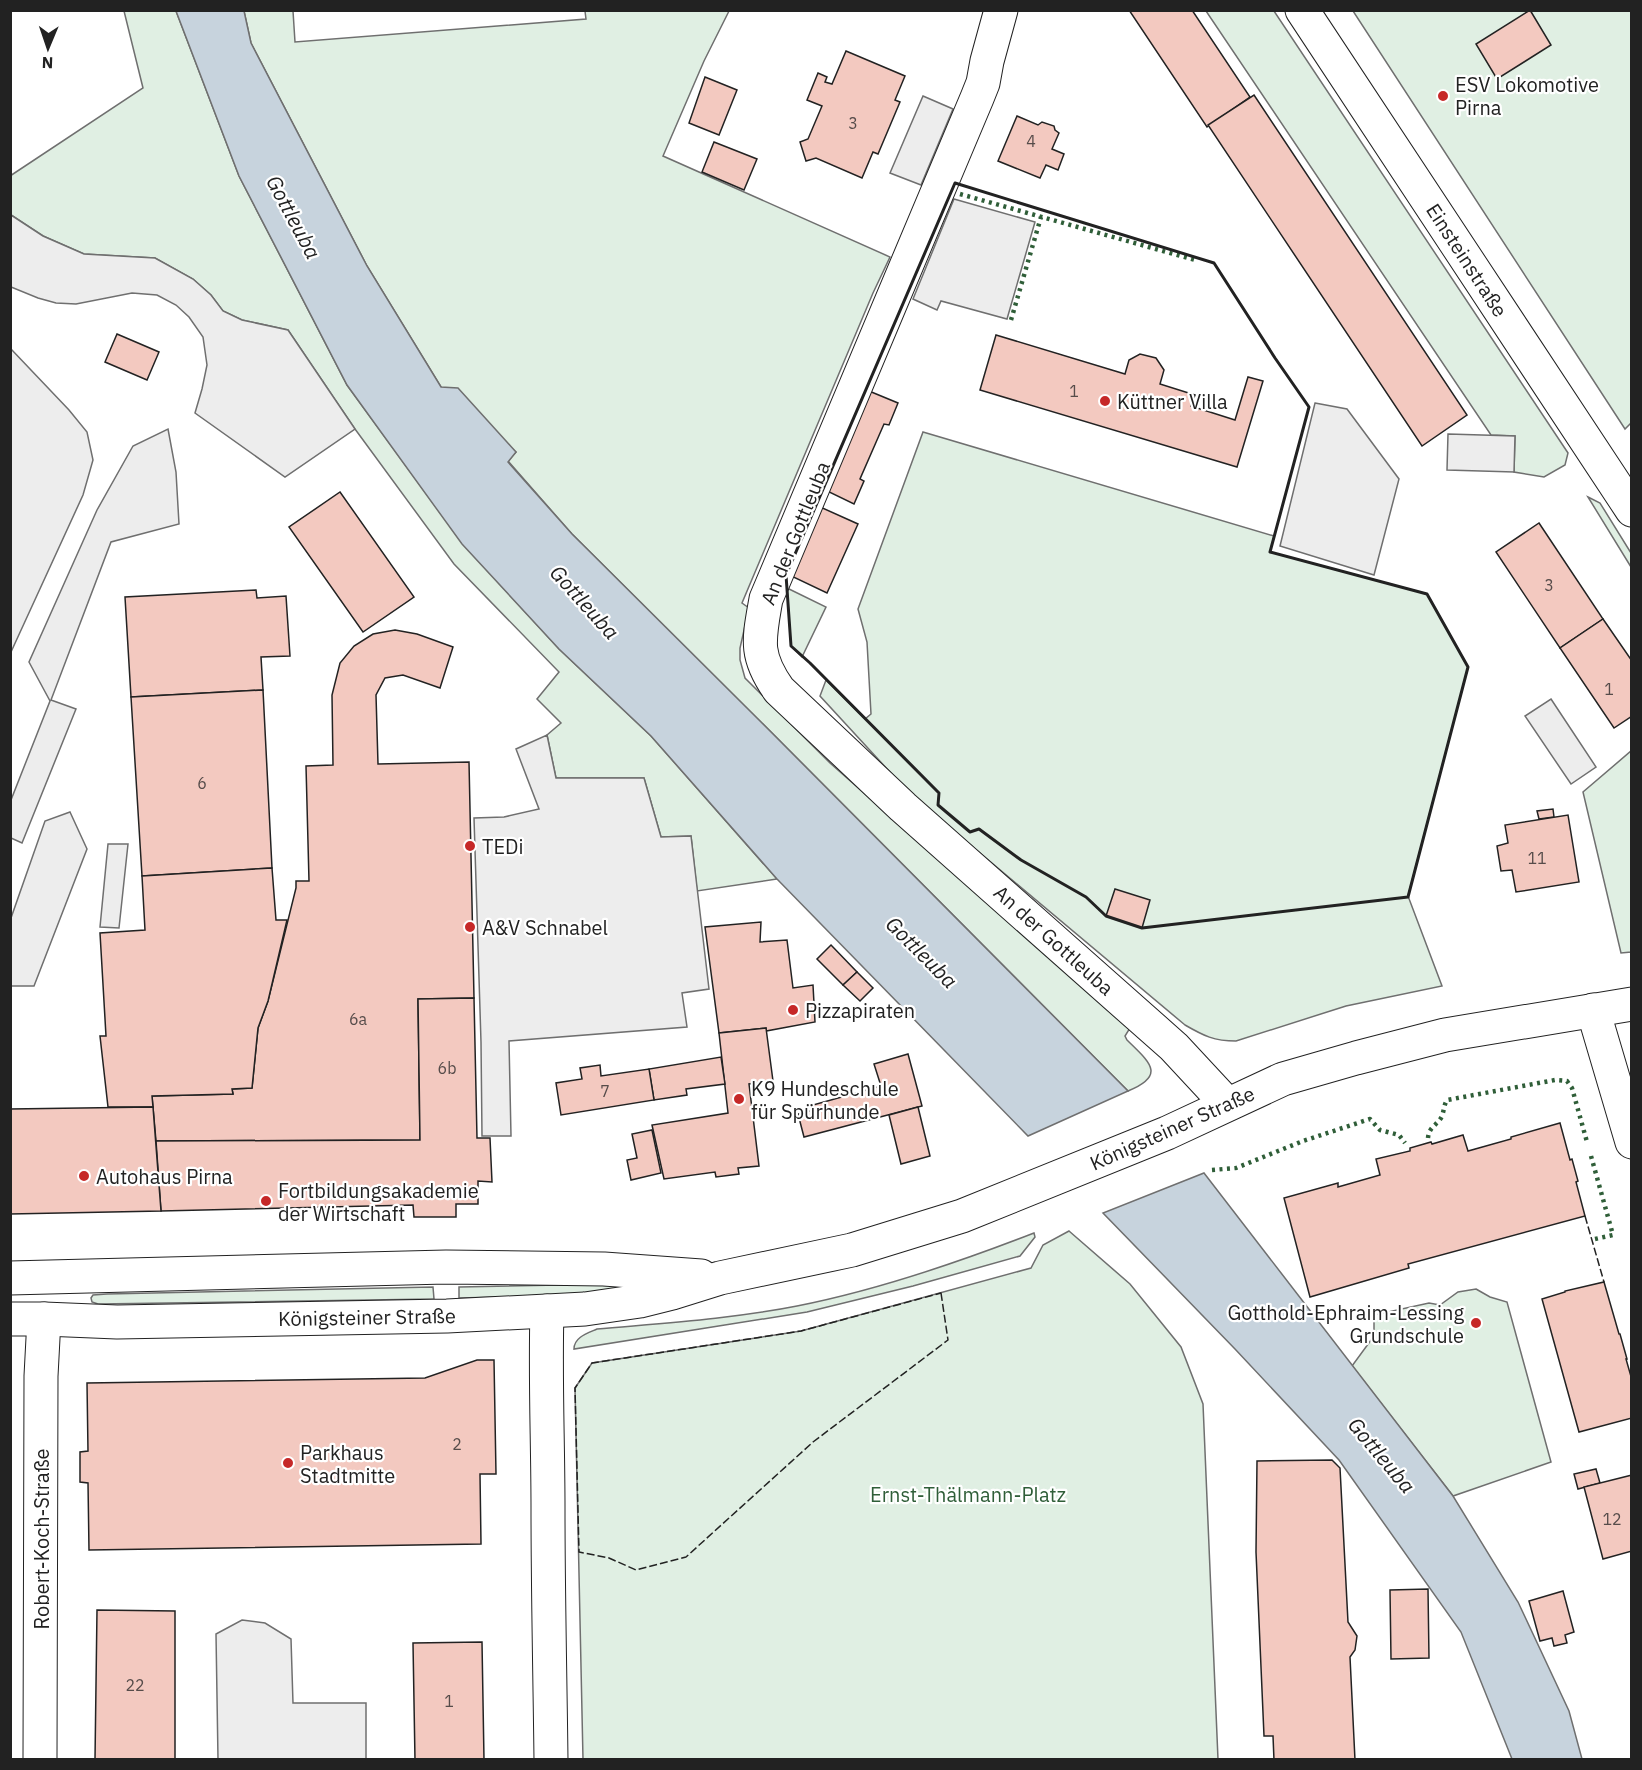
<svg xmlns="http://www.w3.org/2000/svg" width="1642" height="1770" font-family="'IBM Plex Sans',sans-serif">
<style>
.green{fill:#e0efe3;stroke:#6f6f6f;stroke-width:1.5}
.parking{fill:#ededed;stroke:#6f6f6f;stroke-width:1.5}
.water{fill:#c7d3dd;stroke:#6f6f6f;stroke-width:1.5}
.building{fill:#f3c9c0;stroke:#222;stroke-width:1.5}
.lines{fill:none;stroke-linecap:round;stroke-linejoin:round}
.minor-casing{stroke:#222;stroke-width:35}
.major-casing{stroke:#222;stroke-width:35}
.minor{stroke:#fff;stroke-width:33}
.major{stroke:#fff;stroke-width:33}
.hedge{stroke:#2f5e38;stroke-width:4.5;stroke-dasharray:3 4.5;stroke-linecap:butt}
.fence{stroke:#222;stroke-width:1.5;stroke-dasharray:8 3;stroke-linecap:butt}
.wall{stroke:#222;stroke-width:3}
.poi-dot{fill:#c62828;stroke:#fff;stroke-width:2}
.labels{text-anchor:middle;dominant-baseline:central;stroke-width:4.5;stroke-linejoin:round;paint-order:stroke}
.number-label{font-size:16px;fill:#564c4a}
.poi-label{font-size:20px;fill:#222;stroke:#fff;text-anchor:start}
.street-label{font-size:20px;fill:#222;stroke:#fff}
.park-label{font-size:20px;fill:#2f5e38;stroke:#fff}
.water-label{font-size:21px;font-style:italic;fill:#222;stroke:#fff}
</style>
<rect width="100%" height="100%" fill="#fff"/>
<!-- green -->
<g class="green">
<polygon points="124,11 176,11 239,176 347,385 463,544 559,649 651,736 777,879 697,891 691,836 661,837 644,778 556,778 547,735 561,723 537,699 559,672 454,564 355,429 288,330 242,320 223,311 211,295 193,279 155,258 84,254 43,236 11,215 10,176 143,88"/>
<path d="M 244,11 L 293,11 L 295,42 L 586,19 L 585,11 L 729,11 L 704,61 L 663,156 L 890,257 L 873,293 L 742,603 L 749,608 L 740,648 L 740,660 L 745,678 L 830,763 L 1130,1028 L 1125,1036 L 1127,1040 C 1148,1061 1168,1075 1128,1091 L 774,735 L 572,534 L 508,461 L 516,452 L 441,387 L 367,266 L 251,43 Z"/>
<polygon points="1206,11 1274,11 1568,453 1565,465 1544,477 1514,472 1515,436 1491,435"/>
<polygon points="1353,11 1631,11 1632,422 1625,429"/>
<path d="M 923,432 L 1274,536 L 1270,552 L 1427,594 L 1468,667 L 1408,896 L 1442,986 L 1346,1006 L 1236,1041 C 1214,1041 1204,1036 1185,1025 L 912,796 L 820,696 L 826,680 L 865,719 L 871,714 L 867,642 L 858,609 Z"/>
<polygon points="1588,497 1600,503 1631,553 1631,567"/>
<polygon points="787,588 826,607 802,657 791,646"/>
<polygon points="1631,751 1631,952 1621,953 1583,792"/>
<polygon points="1069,1231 1130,1284 1181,1347 1203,1404 1218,1759 583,1759 575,1388 592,1363 801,1331 1031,1268 1043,1245"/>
<path d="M 1034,1233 L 1035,1237 L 1020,1256 L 913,1286 L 807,1312 L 574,1349 C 574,1337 588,1333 597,1329 C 664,1323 731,1319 797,1306 C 878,1290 957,1263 1034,1233 Z"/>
<polygon points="663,1283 631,1294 459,1298 459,1287"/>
<polygon points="433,1287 434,1299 98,1304 92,1302 91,1298 93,1295 107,1294"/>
<polygon points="1476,1289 1490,1297 1507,1302 1551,1462 1453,1496 1352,1366 1374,1336 1374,1315 1429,1303 1440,1305 1458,1292"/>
</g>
<!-- parking -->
<g class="parking">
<polygon points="923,96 953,109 921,185 890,173"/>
<polygon points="954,199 1035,222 1007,319 941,301 937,310 913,299"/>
<polygon points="11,215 43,236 84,254 155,258 193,279 211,295 223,311 242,320 288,330 355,429 285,477 195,413 202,389 207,365 203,337 189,317 176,305 157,295 132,293 76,304 56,303 38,298 11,287"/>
<polygon points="11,349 69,410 87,432 93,460 83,495 11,652"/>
<polygon points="1315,403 1347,409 1399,479 1374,575 1280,546"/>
<polygon points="168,429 176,472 179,524 111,542 51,700 76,709 22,843 11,838 11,800 50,701 29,662 97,510 133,446"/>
<polygon points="1448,434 1515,436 1514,472 1447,470"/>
<polygon points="1551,699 1596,767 1571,784 1525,716"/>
<polygon points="547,735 556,778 644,778 661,837 691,836 709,989 682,993 687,1027 509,1041 511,1136 482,1136 481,1042 474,818 504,817 539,809 516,749"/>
<polygon points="70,812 87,849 34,986 11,986 11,918 45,821"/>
<polygon points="108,844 128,844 119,928 100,927"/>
<polygon points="242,1620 265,1623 291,1639 293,1703 366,1703 366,1759 218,1759 216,1634"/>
</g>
<!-- water -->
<g class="water">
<polygon points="176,11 244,11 251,43 367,266 441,387 458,388 516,452 508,462 572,534 774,735 1128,1091 1028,1136 777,879 651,736 559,649 462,544 347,385 239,176"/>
<polygon points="1204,1173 1453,1496 1518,1602 1569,1711 1582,1759 1512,1759 1461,1632 1339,1460 1235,1349 1103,1213"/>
</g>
<!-- building -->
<g class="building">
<polygon points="1129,10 1192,10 1250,97 1207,127"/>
<polygon points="1530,10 1551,45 1497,79 1476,44"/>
<polygon points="846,51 905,76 895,100 900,102 878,154 873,152 862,178 816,158 806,161 800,142 808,139 822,106 807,100 818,73 827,77 825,82 832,84"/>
<polygon points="705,77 737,90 719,135 689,123"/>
<polygon points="1254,95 1467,415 1422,446 1208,125"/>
<polygon points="1017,116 1038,125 1042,122 1054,126 1055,130 1059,133 1052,149 1064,154 1058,170 1046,165 1040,178 998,161"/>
<polygon points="714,142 757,159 744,190 702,172"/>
<polygon points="117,334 159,352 147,380 105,362"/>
<polygon points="996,335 1125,374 1129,360 1140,354 1156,358 1164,370 1160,384 1195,395 1191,406 1235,420 1248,377 1263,381 1237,467 980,390"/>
<polygon points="869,391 898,403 889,425 884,424 860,479 864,481 854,504 825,490"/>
<polygon points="340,492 414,597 363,632 289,527"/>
<polygon points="818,506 858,524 827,593 787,574"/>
<polygon points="1539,523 1603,619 1560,648 1496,552"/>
<polygon points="256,590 257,598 286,596 290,656 261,657 263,690 131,697 125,597"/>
<polygon points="1603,619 1632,661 1632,716 1614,728 1560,648"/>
<polygon points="395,630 417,634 453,647 440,688 403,675 385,678 376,695 378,764 469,762 474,998 418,999 420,1140 156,1141 152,1096 233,1094 232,1089 252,1088 258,1028 268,1001 296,888 296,881 309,881 306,766 333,765 332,695 340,663 354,646 373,634"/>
<polygon points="263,690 272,868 142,876 131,697"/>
<polygon points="1553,809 1554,817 1539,819 1537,811"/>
<polygon points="1568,815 1579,882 1516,892 1512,870 1501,871 1497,846 1508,843 1505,825"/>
<polygon points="272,868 276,920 287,920 268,1001 258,1028 252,1088 232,1089 233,1094 152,1096 153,1107 108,1107 100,1036 106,1036 100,933 145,930 142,876"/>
<polygon points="1115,889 1150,900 1142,928 1106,916"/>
<polygon points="761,922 760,942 787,940 793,988 813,985 815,1022 766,1031 766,1028 719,1033 705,927"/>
<polygon points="831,945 857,972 843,985 817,959"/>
<polygon points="857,972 873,988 860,1001 843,985"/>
<polygon points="474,998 477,1138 490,1138 492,1182 478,1181 478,1204 456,1204 456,1217 414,1217 413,1205 161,1211 156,1141 420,1140 418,999"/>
<polygon points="766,1028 773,1081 749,1084 759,1166 738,1168 739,1174 716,1177 715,1172 664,1179 652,1125 728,1113 719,1033"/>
<polygon points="908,1054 922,1106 804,1137 798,1114 814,1110 813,1105 881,1086 874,1064"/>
<polygon points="721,1057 725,1084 686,1089 687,1095 654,1100 649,1069"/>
<polygon points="600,1065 601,1076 649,1069 654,1100 561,1115 556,1083 582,1079 580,1068"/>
<polygon points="153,1107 161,1211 10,1214 10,1109"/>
<polygon points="918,1107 930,1156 901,1164 889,1115"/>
<polygon points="1560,1123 1570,1160 1572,1159 1578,1181 1576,1182 1585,1216 1408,1264 1409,1268 1310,1297 1284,1198 1338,1183 1338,1187 1380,1175 1376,1159 1410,1151 1410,1148 1431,1142 1432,1144 1463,1135 1468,1151 1511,1139 1511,1137"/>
<polygon points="652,1130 661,1173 631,1180 627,1160 637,1158 632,1134"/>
<polygon points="1604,1282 1619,1334 1620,1334 1627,1359 1626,1359 1632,1380 1632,1418 1579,1432 1542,1299 1565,1292 1565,1291"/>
<polygon points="477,1360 494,1360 496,1474 480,1474 481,1544 89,1550 88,1483 80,1482 80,1452 88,1451 87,1383 425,1378"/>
<polygon points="1332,1460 1340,1468 1348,1622 1357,1636 1355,1650 1350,1657 1355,1760 1274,1760 1273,1736 1264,1736 1256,1552 1257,1461"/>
<polygon points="1596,1469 1600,1483 1578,1489 1574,1474"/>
<polygon points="1632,1475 1632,1551 1603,1559 1584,1487"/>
<polygon points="1428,1589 1429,1658 1391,1659 1390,1590"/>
<polygon points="1563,1591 1574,1632 1565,1635 1567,1643 1554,1646 1552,1638 1540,1641 1529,1601"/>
<polygon points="97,1610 175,1611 175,1760 95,1760"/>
<polygon points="482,1642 484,1760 415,1760 413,1643"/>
</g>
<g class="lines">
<defs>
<g id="minor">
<path d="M 1001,10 L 987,61 L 983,83 L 977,98 L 766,599 C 759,639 754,655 779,690 L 903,807 L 1174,1047 L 1227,1104"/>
<polyline points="1593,1010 1632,1142"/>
<path d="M 547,1311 C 545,1376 548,1442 548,1508 C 548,1592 550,1676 551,1760"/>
<polyline points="40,1760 41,1376 44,1319"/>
</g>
<g id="major">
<polyline points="1302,10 1632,510"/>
<polyline points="10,1278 446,1267 604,1269 701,1276"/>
<polyline points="10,1319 44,1319 117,1322 447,1316 585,1309 640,1301 672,1293 720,1278 852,1250 962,1216 1167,1133 1283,1079 1356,1058 1445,1035 1632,1004"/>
</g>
</defs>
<!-- minor casing -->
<use href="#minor" class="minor-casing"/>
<!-- major casing -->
<use href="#major" class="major-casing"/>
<!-- minor -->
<use href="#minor" class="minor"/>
<!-- major -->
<use href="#major" class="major"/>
<!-- hedge -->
<g class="hedge">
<polyline points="960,194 1195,260"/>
<polyline points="1011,320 1041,217"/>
<path d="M 1428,1138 C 1429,1126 1438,1125 1442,1116 C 1444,1110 1444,1105 1447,1100 L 1555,1080 L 1567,1081 L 1572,1088 L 1587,1142"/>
<polyline points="1591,1156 1613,1235 1595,1239"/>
<polyline points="1212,1170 1236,1168 1303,1141 1370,1119 1380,1130 1399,1135 1405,1143"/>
</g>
<!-- fence -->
<g class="fence">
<polyline points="1585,1216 1604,1282"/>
<polygon points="941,1293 948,1340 813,1442 686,1557 636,1570 609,1558 579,1552 575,1388 592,1363 801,1331"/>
</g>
<!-- wall -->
<polygon class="wall" points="955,183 1214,263 1275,358 1309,407 1270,552 1427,594 1468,667 1408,897 1142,928 1106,916 1086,897 1021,860 979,829 970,832 938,805 939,793 810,663 791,646 786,575"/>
</g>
<!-- markers -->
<g class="poi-dot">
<circle cx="1443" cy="96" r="6"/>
<circle cx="1105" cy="401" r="6"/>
<circle cx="470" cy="846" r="6"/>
<circle cx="470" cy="927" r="6"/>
<circle cx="793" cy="1010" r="6"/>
<circle cx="739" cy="1099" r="6"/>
<circle cx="84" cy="1176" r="6"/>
<circle cx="266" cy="1201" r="6"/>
<circle cx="1476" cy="1323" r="6"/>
<circle cx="288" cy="1463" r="6"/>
</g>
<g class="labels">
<!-- number labels -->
<g class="number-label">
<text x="853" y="123">3</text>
<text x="1031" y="141">4</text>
<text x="1074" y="391">1</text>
<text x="1549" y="585">3</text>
<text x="1609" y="689">1</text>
<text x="202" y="783">6</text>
<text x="1537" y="858">11</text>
<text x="358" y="1019">6a</text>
<text x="447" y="1068">6b</text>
<text x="605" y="1091">7</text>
<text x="457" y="1444">2</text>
<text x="1612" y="1519">12</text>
<text x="135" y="1685">22</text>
<text x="449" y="1701">1</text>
</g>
<!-- poi labels -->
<g class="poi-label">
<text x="1455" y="84">ESV Lokomotive<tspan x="1455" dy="23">Pirna</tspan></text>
<text x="1117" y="401">Küttner Villa</text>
<text x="482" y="846">TEDi</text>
<text x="482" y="927">A&amp;V Schnabel</text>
<text x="805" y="1010">Pizzapiraten</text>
<text x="751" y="1088">K9 Hundeschule<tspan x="751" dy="23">für Spürhunde</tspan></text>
<text x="96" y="1176">Autohaus Pirna</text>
<text x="278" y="1190">Fortbildungsakademie<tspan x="278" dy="23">der Wirtschaft</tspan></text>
<text x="1464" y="1312" text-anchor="end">Gotthold-Ephraim-Lessing<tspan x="1464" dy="23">Grundschule</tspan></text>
<text x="300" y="1452">Parkhaus<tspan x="300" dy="23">Stadtmitte</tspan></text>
</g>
<!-- street labels -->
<g class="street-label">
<text transform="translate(1467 260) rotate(57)">Einsteinstraße</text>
<text transform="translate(795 533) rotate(-68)">An der Gottleuba</text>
<text transform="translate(1054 940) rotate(42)">An der Gottleuba</text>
<text transform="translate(1172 1128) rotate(-24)">Königsteiner Straße</text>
<text transform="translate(367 1317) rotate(-1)">Königsteiner Straße</text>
<text transform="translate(41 1539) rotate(-90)">Robert-Koch-Straße</text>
</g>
<!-- park labels -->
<g class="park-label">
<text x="968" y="1494">Ernst-Thälmann-Platz</text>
</g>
<!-- water labels -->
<g class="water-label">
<text transform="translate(294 217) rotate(62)">Gottleuba</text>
<text transform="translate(585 602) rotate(48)">Gottleuba</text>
<text transform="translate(922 952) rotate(45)">Gottleuba</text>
<text transform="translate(1382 1455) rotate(50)">Gottleuba</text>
</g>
</g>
<!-- border -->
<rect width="1642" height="1770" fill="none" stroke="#222222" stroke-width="24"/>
<!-- north arrow -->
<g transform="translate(48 48) rotate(182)" stroke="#ffffff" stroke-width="4.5" paint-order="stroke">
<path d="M0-4.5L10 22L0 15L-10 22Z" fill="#222222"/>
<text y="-9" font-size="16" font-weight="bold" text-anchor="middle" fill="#222222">N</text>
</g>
</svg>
